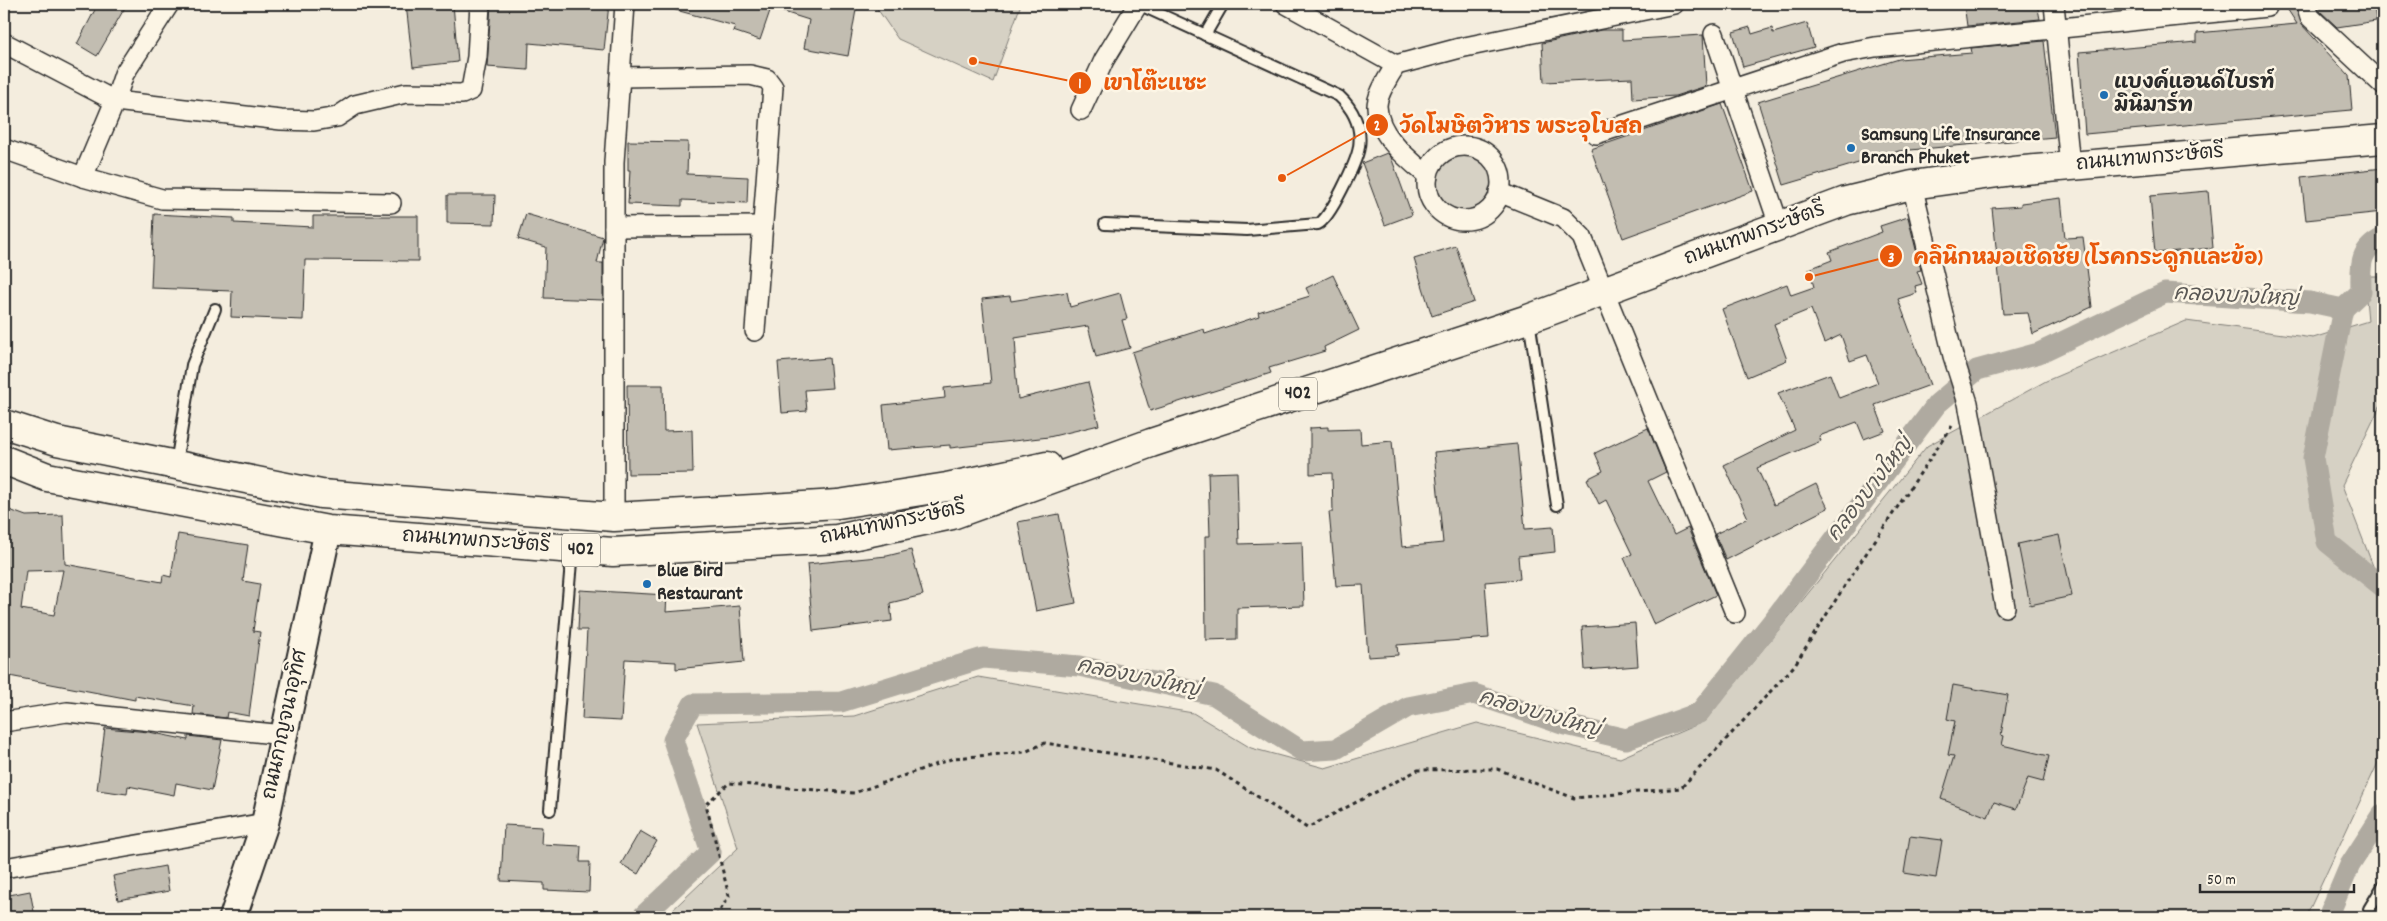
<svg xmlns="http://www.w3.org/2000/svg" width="2387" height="921" font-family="Dekko,'Playpen Sans Thai',sans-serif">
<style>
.green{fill:#d6d1c4;stroke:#807e78}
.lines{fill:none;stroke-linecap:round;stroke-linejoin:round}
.canal{stroke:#afaaa0;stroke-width:21}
.building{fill:#c2bdb1;stroke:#2b2b2b;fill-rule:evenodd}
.lane-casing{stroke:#2b2b2b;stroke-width:14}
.street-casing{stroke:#2b2b2b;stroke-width:22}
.secondary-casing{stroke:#2b2b2b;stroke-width:30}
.primary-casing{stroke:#2b2b2b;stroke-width:31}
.path{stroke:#2b2b2b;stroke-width:3;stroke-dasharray:4 4;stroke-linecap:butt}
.lane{stroke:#fcf5e5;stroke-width:10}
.street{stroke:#fcf5e5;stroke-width:19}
.secondary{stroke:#fcf5e5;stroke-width:26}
.primary{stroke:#fcf5e5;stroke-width:28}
.poi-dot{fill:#1f6fb2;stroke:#fcf5e5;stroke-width:2}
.labels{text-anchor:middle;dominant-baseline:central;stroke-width:5;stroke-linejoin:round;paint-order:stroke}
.shield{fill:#fcf5e5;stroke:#6a6863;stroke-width:1}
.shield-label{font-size:19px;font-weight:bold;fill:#2b2b2b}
.poi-label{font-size:20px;font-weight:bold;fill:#2b2b2b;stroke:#fcf5e5;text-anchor:start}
.street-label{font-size:20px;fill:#2b2b2b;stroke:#fcf5e5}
.water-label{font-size:21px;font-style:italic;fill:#595754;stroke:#fcf5e5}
.leader{fill:none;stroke:#e8590c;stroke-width:2}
.callout-dot{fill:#e8590c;stroke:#fcf5e5;stroke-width:2}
.mark-label{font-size:15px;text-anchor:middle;font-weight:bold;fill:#fff}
.callout-label{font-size:21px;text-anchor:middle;font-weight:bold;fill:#e8590c;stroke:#fcf5e5;stroke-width:5;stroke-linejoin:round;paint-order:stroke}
</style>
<rect width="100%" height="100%" fill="#f4edde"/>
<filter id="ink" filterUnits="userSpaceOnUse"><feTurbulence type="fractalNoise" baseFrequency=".02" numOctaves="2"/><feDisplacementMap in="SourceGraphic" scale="10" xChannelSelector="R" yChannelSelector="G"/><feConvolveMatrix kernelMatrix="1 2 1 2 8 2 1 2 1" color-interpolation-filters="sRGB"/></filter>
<g filter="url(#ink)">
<!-- green -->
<g class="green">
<polygon points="874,4 1021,4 993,82 898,39"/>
<circle cx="1463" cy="182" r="28"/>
<polygon points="2364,276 2383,276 2383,400 2342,485 2383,592 2383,752 2306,917 665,917 738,848 697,723 854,716 978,677 1193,713 1251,748 1325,768 1477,723 1620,758 1705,721 1927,446 2046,381 2186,321 2313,338 2368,321"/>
</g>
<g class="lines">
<!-- canal -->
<g class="canal">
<polyline points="2343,309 2313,458 2327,542 2383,587"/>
<path d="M 642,917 L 711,852 L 673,740 L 693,704 L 841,702 L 983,658 L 1079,666 L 1214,695 L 1302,751 L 1336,749 L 1408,707 L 1474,694 L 1562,724 L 1626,739 L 1699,713 L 1772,622 L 1937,404 L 1977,370 L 2039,353 L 2165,293 L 2310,302 L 2343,309 L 2361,292 C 2361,267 2357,251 2383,238"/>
<polyline points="2328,917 2350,865 2383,814"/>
</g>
</g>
<!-- building -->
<g class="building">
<polygon points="98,4 127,4 97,56 77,44"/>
<polygon points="406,4 453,4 458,62 413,67"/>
<polygon points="491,4 609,4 604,50 529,43 528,70 487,67"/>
<polygon points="673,4 857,4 848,56 804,48 809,20 771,8 760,40 733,31 735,26 672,9"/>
<polygon points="1964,4 2037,4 2040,19 1967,26"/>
<polygon points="2284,4 2295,4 2302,25 2349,76 2352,110 2085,134 2079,52 2197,42 2197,33 2297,24"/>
<polygon points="2318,4 2374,4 2376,21 2337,27 2320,11"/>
<polygon points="1807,23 1814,47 1743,67 1733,32 1750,27 1752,34 1772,28 1773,33"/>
<polygon points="1601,30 1622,30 1622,40 1703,35 1706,86 1675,96 1633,99 1632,78 1544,82 1542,43"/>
<polygon points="2044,41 2055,137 1899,151 1784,185 1758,102 1899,59 1972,53 1971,48"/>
<polygon points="1722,104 1753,191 1623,238 1591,149"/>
<polygon points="628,141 688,142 687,174 748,177 747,203 682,200 682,206 628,204 630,170 628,170"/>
<polygon points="1387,153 1391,157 1412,215 1385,225 1362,163"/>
<polygon points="2383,168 2383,212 2306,220 2301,177"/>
<polygon points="2208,191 2213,248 2155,253 2150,196"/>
<polygon points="447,195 495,195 494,224 447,223"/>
<polygon points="2061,198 2065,238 2083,237 2092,307 2033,334 2028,313 2003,314 1992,208 2021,206 2021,203"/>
<polygon points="154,214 234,218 234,223 313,227 313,216 418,216 418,261 305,260 303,320 231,317 232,291 151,288"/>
<polygon points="526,214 603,237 597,263 603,263 603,300 544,298 546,247 518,239"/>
<polygon points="1908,217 1921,270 1917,271 1922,284 1915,286 1917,293 1898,299 1930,385 1875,405 1885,431 1864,439 1857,422 1819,436 1821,441 1757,468 1774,505 1816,484 1828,508 1726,560 1715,534 1748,518 1724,465 1795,430 1778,393 1830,374 1839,398 1878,383 1867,355 1850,361 1841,335 1824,343 1811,309 1774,324 1787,360 1747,377 1722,309 1787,284 1791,295 1814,287 1809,269 1832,260 1829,252 1882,232 1880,226"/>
<polygon points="1456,246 1474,302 1432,316 1414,259"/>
<polygon points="1333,275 1359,330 1324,347 1325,351 1269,368 1271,373 1150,411 1132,352 1204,329 1205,334 1259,316 1258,312 1310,296 1306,288"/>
<polygon points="1067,292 1070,307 1120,293 1127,319 1122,320 1130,348 1096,357 1088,326 1015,338 1016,354 1014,354 1018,399 1088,382 1099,425 1049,437 950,448 950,445 887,450 883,405 945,398 944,388 991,383 982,299 1010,296 1011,301"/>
<polygon points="829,358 832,388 805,390 807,411 782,413 778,362"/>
<polygon points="627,385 663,385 664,431 692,430 693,473 628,474"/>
<polygon points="1328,427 1328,430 1360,429 1361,444 1392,441 1402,547 1443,543 1434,452 1517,444 1525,529 1553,527 1555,552 1518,556 1520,579 1485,582 1489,638 1397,645 1398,655 1368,657 1363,585 1336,586 1329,512 1333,512 1332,473 1310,474 1310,428"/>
<polygon points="1648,428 1666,472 1648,481 1674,535 1688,528 1716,595 1654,625 1624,558 1632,554 1606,500 1599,504 1587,479 1603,471 1595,453"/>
<polygon points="1237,472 1239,544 1302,542 1304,606 1237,608 1237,639 1206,640 1205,536 1210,536 1208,473"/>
<path d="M 4,508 L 26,516 L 63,515 L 65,564 L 162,582 L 163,575 L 171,577 L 178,534 L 248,545 L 243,581 L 260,584 L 253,631 L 260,632 L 249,716 L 227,712 L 226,718 L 193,714 L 194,706 L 135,696 L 135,700 L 4,675 ZM 63,570 L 54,615 L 21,609 L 26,571 Z"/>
<polygon points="1059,514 1076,603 1036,611 1018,522"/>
<polygon points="2059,535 2072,596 2030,605 2018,544"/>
<polygon points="911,550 923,595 890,603 892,621 813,631 807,564 887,556"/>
<polygon points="580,590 667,595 666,612 740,606 744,662 676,669 676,662 625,659 621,721 582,719 587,630 578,630"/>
<polygon points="1635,623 1638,666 1585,670 1582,627"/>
<polygon points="1953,685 2008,695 2001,735 2004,736 2002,745 2049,756 2043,782 2028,778 2016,809 1994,802 1988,817 1941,799 1954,756 1948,755 1955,721 1947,719"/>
<polygon points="105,728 149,732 188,740 188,736 222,740 212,790 176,783 174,795 128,786 127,794 97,790"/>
<polygon points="504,825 542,827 541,844 581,846 580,862 590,862 589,892 544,890 544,883 501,881"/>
<polygon points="640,831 657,841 638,874 621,864"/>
<polygon points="1910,836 1942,840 1936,878 1904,873"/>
<polygon points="165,866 169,891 118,900 113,876"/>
<polygon points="30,891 35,917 4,917 4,896"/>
</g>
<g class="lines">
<defs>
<g id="lane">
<polyline points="1205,35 1223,4"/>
<path d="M 1105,224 L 1247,230 L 1318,224 C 1330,219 1357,161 1359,147 C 1362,127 1353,109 1339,96 L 1138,4"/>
<polyline points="1529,320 1557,505"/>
<polyline points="176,464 192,365 215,309"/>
<polyline points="550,810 572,550"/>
<polyline points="2369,909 2383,886"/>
</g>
<g id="street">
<polyline points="1286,4 1396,65"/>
<polyline points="2054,4 2070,166"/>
<polyline points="2306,4 2310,17 2383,85"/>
<polyline points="1714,34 1779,225"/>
<polyline points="4,43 115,101 281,120 314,121 337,117 355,105 406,93 462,94 471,90 477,57 480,4"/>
<polyline points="620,77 750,75 767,79 773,87 755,331"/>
<polyline points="1081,110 1104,60 1138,4"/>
<polyline points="1596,134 1843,53 1875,47 2267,7"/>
<circle cx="1464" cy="183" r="37"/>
<polyline points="4,149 83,177 162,199 391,203"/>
<path d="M 1428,176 C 1408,159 1378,136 1377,106 C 1377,95 1390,74 1396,65 L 1460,48 L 1674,4"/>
<polyline points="83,177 115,101 124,74 169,4"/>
<polyline points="1912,185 1953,356 1968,403 2005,607"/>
<polyline points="1499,192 1563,218 1582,237 1735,613"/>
<polyline points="614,227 763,226"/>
<polyline points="614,517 614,162 625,4"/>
<polyline points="4,722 67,712 284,735"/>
<polyline points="4,868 265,823"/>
</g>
<polyline id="secondary" points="233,917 265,823 328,530"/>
<g id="primary">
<polyline points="4,424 57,441 321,494 614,517 838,504 947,487 1047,466"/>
<polyline points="4,460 47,477 328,530 613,552 837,539 952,515 1151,443 1528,319 1846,201 1912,185 2013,171 2383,139"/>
</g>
</defs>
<!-- lane casing -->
<use href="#lane" class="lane-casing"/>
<!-- street casing -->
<use href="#street" class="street-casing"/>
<!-- secondary casing -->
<use href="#secondary" class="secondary-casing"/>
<!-- primary casing -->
<use href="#primary" class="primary-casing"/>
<!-- path -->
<polyline class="path" points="716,917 729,896 706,804 729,783 854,793 954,758 1025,752 1045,743 1216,770 1307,828 1418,770 1497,769 1574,798 1681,788 1794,666 1849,579 1952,426"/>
<!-- lane -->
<use href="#lane" class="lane"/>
<!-- street -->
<use href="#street" class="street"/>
<!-- secondary -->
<use href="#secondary" class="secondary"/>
<!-- primary -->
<use href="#primary" class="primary"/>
</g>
</g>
<!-- markers -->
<g class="poi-dot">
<circle cx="2104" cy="95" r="5"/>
<circle cx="1851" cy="148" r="5"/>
<circle cx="647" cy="584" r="5"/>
</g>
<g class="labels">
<!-- shield labels -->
<g class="shield">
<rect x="1279" y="377.5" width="38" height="33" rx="4"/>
<rect x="562" y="533.5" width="38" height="33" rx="4"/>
</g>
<g class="shield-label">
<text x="1298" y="394">402</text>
<text x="581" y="550">402</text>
</g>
<!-- poi labels -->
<g class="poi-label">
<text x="2114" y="84">แบงค์แอนด์ไบรท์<tspan x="2114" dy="23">มินิมาร์ท</tspan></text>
<text x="1861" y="136">Samsung Life Insurance<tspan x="1861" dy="23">Branch Phuket</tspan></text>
<text x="657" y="572">Blue Bird<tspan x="657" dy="23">Restaurant</tspan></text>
</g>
<!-- street labels -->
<g class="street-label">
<text transform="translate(2150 159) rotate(-5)">ถนนเทพกระษัตรี</text>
<text transform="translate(1755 235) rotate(-20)">ถนนเทพกระษัตรี</text>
<text transform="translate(893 524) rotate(-12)">ถนนเทพกระษัตรี</text>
<text transform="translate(476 542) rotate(4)">ถนนเทพกระษัตรี</text>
<text transform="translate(286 725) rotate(-78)">ถนนกาญจนาอุทิศ</text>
</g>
<!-- water labels -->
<g class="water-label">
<text transform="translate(2236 298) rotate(3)">คลองบางใหญ่</text>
<text transform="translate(1871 490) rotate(-52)">คลองบางใหญ่</text>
<text transform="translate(1138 679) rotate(12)">คลองบางใหญ่</text>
<text transform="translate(1539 715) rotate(16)">คลองบางใหญ่</text>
</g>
</g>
<!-- callouts -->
<path class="leader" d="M973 61L1080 83M1282 178L1377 125M1809 277L1891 256"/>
<g class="callout-dot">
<circle cx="973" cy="61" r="5"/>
<circle cx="1282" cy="178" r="5"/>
<circle cx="1809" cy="277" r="5"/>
<circle cx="1080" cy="83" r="12"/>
<circle cx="1377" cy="125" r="12"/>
<circle cx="1891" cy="256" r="12"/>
</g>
<g class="mark-label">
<text x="1080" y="88">1</text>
<text x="1377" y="130">2</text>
<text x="1891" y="262">3</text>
</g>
<g class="callout-label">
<text x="1155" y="90">เขาโต๊ะแซะ</text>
<text x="1521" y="133">วัดโฆษิตวิหาร พระอุโบสถ</text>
<text x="2088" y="264">คลินิกหมอเชิดชัย (โรคกระดูกและข้อ)</text>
</g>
<!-- margin -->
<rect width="2387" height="921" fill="none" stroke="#fcf5e5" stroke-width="20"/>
<rect x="10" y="10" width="2367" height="901" fill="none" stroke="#2b2b2b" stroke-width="2" filter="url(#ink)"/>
<!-- scale -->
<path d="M2200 884v8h154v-8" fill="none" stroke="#2b2b2b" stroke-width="2.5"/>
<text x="2207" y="884" font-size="15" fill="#2b2b2b" stroke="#fcf5e5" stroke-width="4" paint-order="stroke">50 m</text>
</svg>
